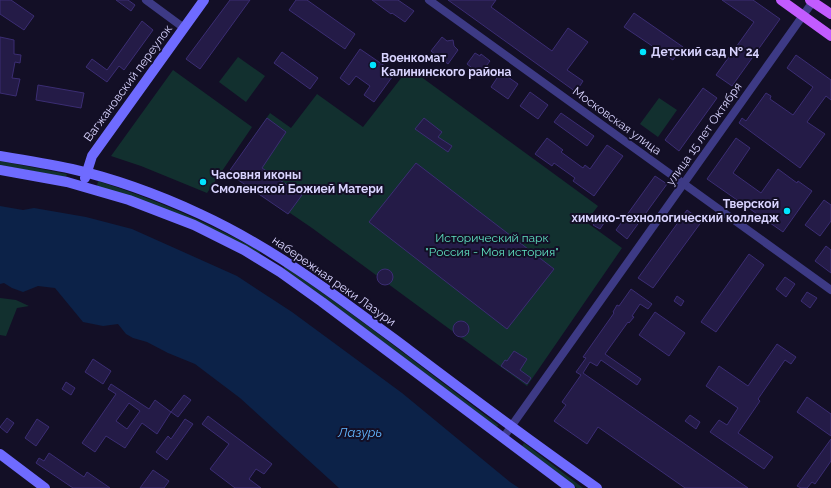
<svg xmlns="http://www.w3.org/2000/svg" width="831" height="488" font-family="Raleway,sans-serif">
<style>
.green{fill:#12302f}
.water{fill:#0c2248}
.building{fill:#241b47;stroke:#3b2d73;fill-rule:evenodd}
.lines{fill:none;stroke-linecap:round;stroke-linejoin:round}
.street{stroke:#3d3a85;stroke-width:8}
.secondary{stroke:#6f6bff;stroke-width:10}
.primary{stroke:#c25bff;stroke-width:10}
.poi-dot{fill:#00e5ff;stroke:#130f26;stroke-width:1.5}
.labels{text-anchor:middle;dominant-baseline:central;stroke-width:4;stroke-linejoin:round;paint-order:stroke}
.poi-label{font-size:12px;font-weight:bold;fill:#d9d4ff;stroke:#130f26;text-anchor:start}
.street-label{font-size:12px;fill:#d9d4ff;stroke:#130f26}
.park-label{font-size:12px;fill:#5fe0c0;stroke:#130f26}
.water-label{font-size:13px;font-style:italic;fill:#62b6ff;stroke:#130f26}
</style>
<rect width="100%" height="100%" fill="#130f26"/>
<!-- green -->
<g class="green">
<polygon points="238,57 265,76 246,102 219,82"/>
<polygon points="409,68 598,206 586,222 622,248 527,386 312,228 290,213 288,214 228,173 242,154 245,156 245,149 270,113 291,128 317,94 363,127"/>
<polygon points="173,70 252,127 207,193 141,166 111,156"/>
<polygon points="659,98 677,110 658,137 640,124"/>
<polygon points="0,161 67,174 66,177 0,165"/>
<path d="M 98,181 C 155,199 206,222 258,250 L 260,252 L 259,255 L 97,186 Z"/>
<path d="M 284,266 C 357,316 427,371 498,425 L 498,426 L 496,427 L 322,296 L 284,269 Z"/>
<polygon points="0,298 16,300 29,306 17,308 6,336 0,335"/>
<polygon points="524,443 583,488 577,488 522,446"/>
</g>
<!-- water -->
<polygon class="water" points="0,206 23,210 34,208 86,217 132,229 237,276 292,312 402,393 510,482 519,488 339,488 240,398 195,364 168,353 147,342 133,338 126,334 118,324 103,326 83,322 55,288 38,286 23,292 12,288 4,283 0,284"/>
<!-- building -->
<g class="building">
<polygon points="0,0 11,0 34,16 24,30 0,14"/>
<polygon points="116,0 128,0 135,5 131,11"/>
<polygon points="230,0 250,0 200,69 186,59"/>
<polygon points="296,0 307,0 355,34 345,49 289,10"/>
<polygon points="372,0 398,0 414,11 405,22 392,13 391,14"/>
<polygon points="448,0 496,0 491,7 552,51 568,28 588,42 567,70 583,81 576,92"/>
<polygon points="722,0 753,0 780,19 732,86 716,75 754,22"/>
<polygon points="634,13 683,47 673,60 624,27"/>
<polygon points="142,21 153,30 124,70 119,66 107,82 86,67 92,59 107,70"/>
<polygon points="0,37 14,40 14,54 21,55 20,63 15,62 12,78 20,79 16,96 0,93"/>
<polygon points="442,37 447,41 453,40 454,46 458,50 448,64 443,60 437,62 436,55 431,51"/>
<polygon points="360,49 395,73 374,102 364,95 370,86 356,76 349,85 340,78"/>
<polygon points="282,52 318,78 310,89 274,63"/>
<polygon points="475,53 480,56 481,54 490,61 480,74 467,64"/>
<polygon points="796,55 831,80 831,100 826,96 807,122 825,134 800,168 739,123 742,118 746,121 766,93 771,96 770,99 793,115 813,87 787,68"/>
<polygon points="501,72 518,84 508,99 491,87"/>
<polygon points="38,85 84,93 81,108 36,100"/>
<polygon points="703,88 717,98 679,151 665,140"/>
<polygon points="530,92 548,105 538,119 520,106"/>
<polygon points="561,113 594,136 587,146 554,122"/>
<polygon points="267,118 286,132 262,168 302,195 288,214 228,173"/>
<polygon points="424,118 442,132 438,137 452,146 448,152 415,129"/>
<polygon points="547,138 563,150 561,152 583,168 585,165 590,169 607,145 623,156 594,196 573,181 575,178 554,163 552,166 535,154"/>
<polygon points="736,138 750,148 733,173 761,193 778,169 797,183 798,181 812,191 783,232 707,179"/>
<polygon points="416,163 554,269 507,329 369,222"/>
<polygon points="655,176 667,184 627,239 616,230"/>
<polygon points="824,200 831,205 831,221 820,236 805,225"/>
<polygon points="687,210 702,221 653,288 638,278"/>
<polygon points="598,218 604,223 600,229 593,225"/>
<polygon points="826,246 831,250 831,273 815,261"/>
<polygon points="749,254 764,265 716,332 701,322"/>
<circle cx="385" cy="277" r="8"/>
<polygon points="785,277 795,284 786,297 776,289"/>
<polygon points="631,289 652,304 648,309 640,304 632,316 634,317 629,323 628,322 605,354 641,379 637,385 601,360 597,366 590,362 583,373 748,488 685,488 598,427 587,444 554,421 566,405 562,402 581,375 576,372 586,358 583,357 614,313 613,312 617,305 619,306"/>
<polygon points="807,292 817,298 810,308 801,301"/>
<polygon points="677,296 684,301 681,306 674,301"/>
<polygon points="655,312 685,333 669,356 639,335"/>
<circle cx="461" cy="329" r="8"/>
<polygon points="777,344 796,357 791,364 785,360 758,399 760,401 738,433 773,457 764,469 710,432 719,420 727,425 738,408 706,386 719,366 748,386"/>
<polygon points="514,351 527,359 520,370 531,378 527,384 501,366 505,360 507,361"/>
<polygon points="93,359 111,371 103,384 85,372"/>
<polygon points="66,382 75,388 71,395 62,389"/>
<path d="M 111,384 L 149,409 L 155,400 L 171,412 L 157,434 L 142,423 L 125,448 L 106,436 L 95,452 L 82,443 L 116,394 L 108,389 ZM 129,403 L 140,411 L 127,429 L 116,421 Z"/>
<polygon points="184,395 191,400 178,417 171,412"/>
<polygon points="807,397 831,414 831,436 797,412"/>
<polygon points="690,415 700,422 696,429 685,421"/>
<polygon points="208,416 272,464 264,474 256,469 249,479 261,488 235,488 210,469 229,444 202,424"/>
<polygon points="7,418 14,423 7,433 0,427"/>
<polygon points="37,419 49,427 36,446 25,438"/>
<polygon points="185,419 193,424 167,460 156,452 168,436 171,439"/>
<polygon points="831,439 831,461 815,484 812,482 807,488 801,488 797,486"/>
<polygon points="49,453 84,477 87,472 110,488 73,488 36,463 39,458 44,461"/>
<polygon points="153,470 169,481 164,488 140,488"/>
</g>
<g class="lines">
<!-- street -->
<g class="street">
<polyline points="146,0 184,28"/>
<polyline points="429,0 831,290"/>
<polyline points="503,438 814,0"/>
</g>
<!-- secondary -->
<g class="secondary">
<path d="M 0,156 C 24,160 48,164 72,169 C 116,179 159,195 200,214 C 276,249 342,300 409,350 C 471,397 533,443 597,488"/>
<polyline points="0,170 67,182 129,200 194,225 244,250 280,272 322,302 570,488"/>
<polyline points="85,178 92,156 204,0"/>
<polyline points="0,454 45,488"/>
</g>
<!-- primary -->
<g class="primary">
<polyline points="781,0 831,36"/>
<polyline points="810,0 831,14"/>
</g>
</g>
<!-- markers -->
<g class="poi-dot">
<circle cx="643" cy="52" r="4"/>
<circle cx="373" cy="65" r="4"/>
<circle cx="203" cy="182" r="4"/>
<circle cx="787" cy="211" r="4"/>
</g>
<g class="labels">
<!-- poi labels -->
<g class="poi-label">
<text x="651" y="52">Детский сад № 24</text>
<text x="381" y="58">Военкомат<tspan x="381" dy="14">Калининского района</tspan></text>
<text x="211" y="175">Часовня иконы<tspan x="211" dy="14">Смоленской Божией Матери</tspan></text>
<text x="779" y="204" text-anchor="end">Тверской<tspan x="779" dy="14">химико-технологический колледж</tspan></text>
</g>
<!-- street labels -->
<g class="street-label">
<text transform="translate(128 83) rotate(-54)">Вагжановский переулок</text>
<text transform="translate(617 121) rotate(36)">Московская улица</text>
<text transform="translate(704 134) rotate(-55)">улица 15 лет Октября</text>
<text transform="translate(334 281) rotate(35)">набережная реки Лазури</text>
</g>
<!-- park labels -->
<g class="park-label">
<text x="492" y="238">Исторический парк<tspan x="492" dy="14">"Россия - Моя история"</tspan></text>
</g>
<!-- water labels -->
<g class="water-label">
<text x="360" y="432">Лазурь</text>
</g>
</g>
</svg>
